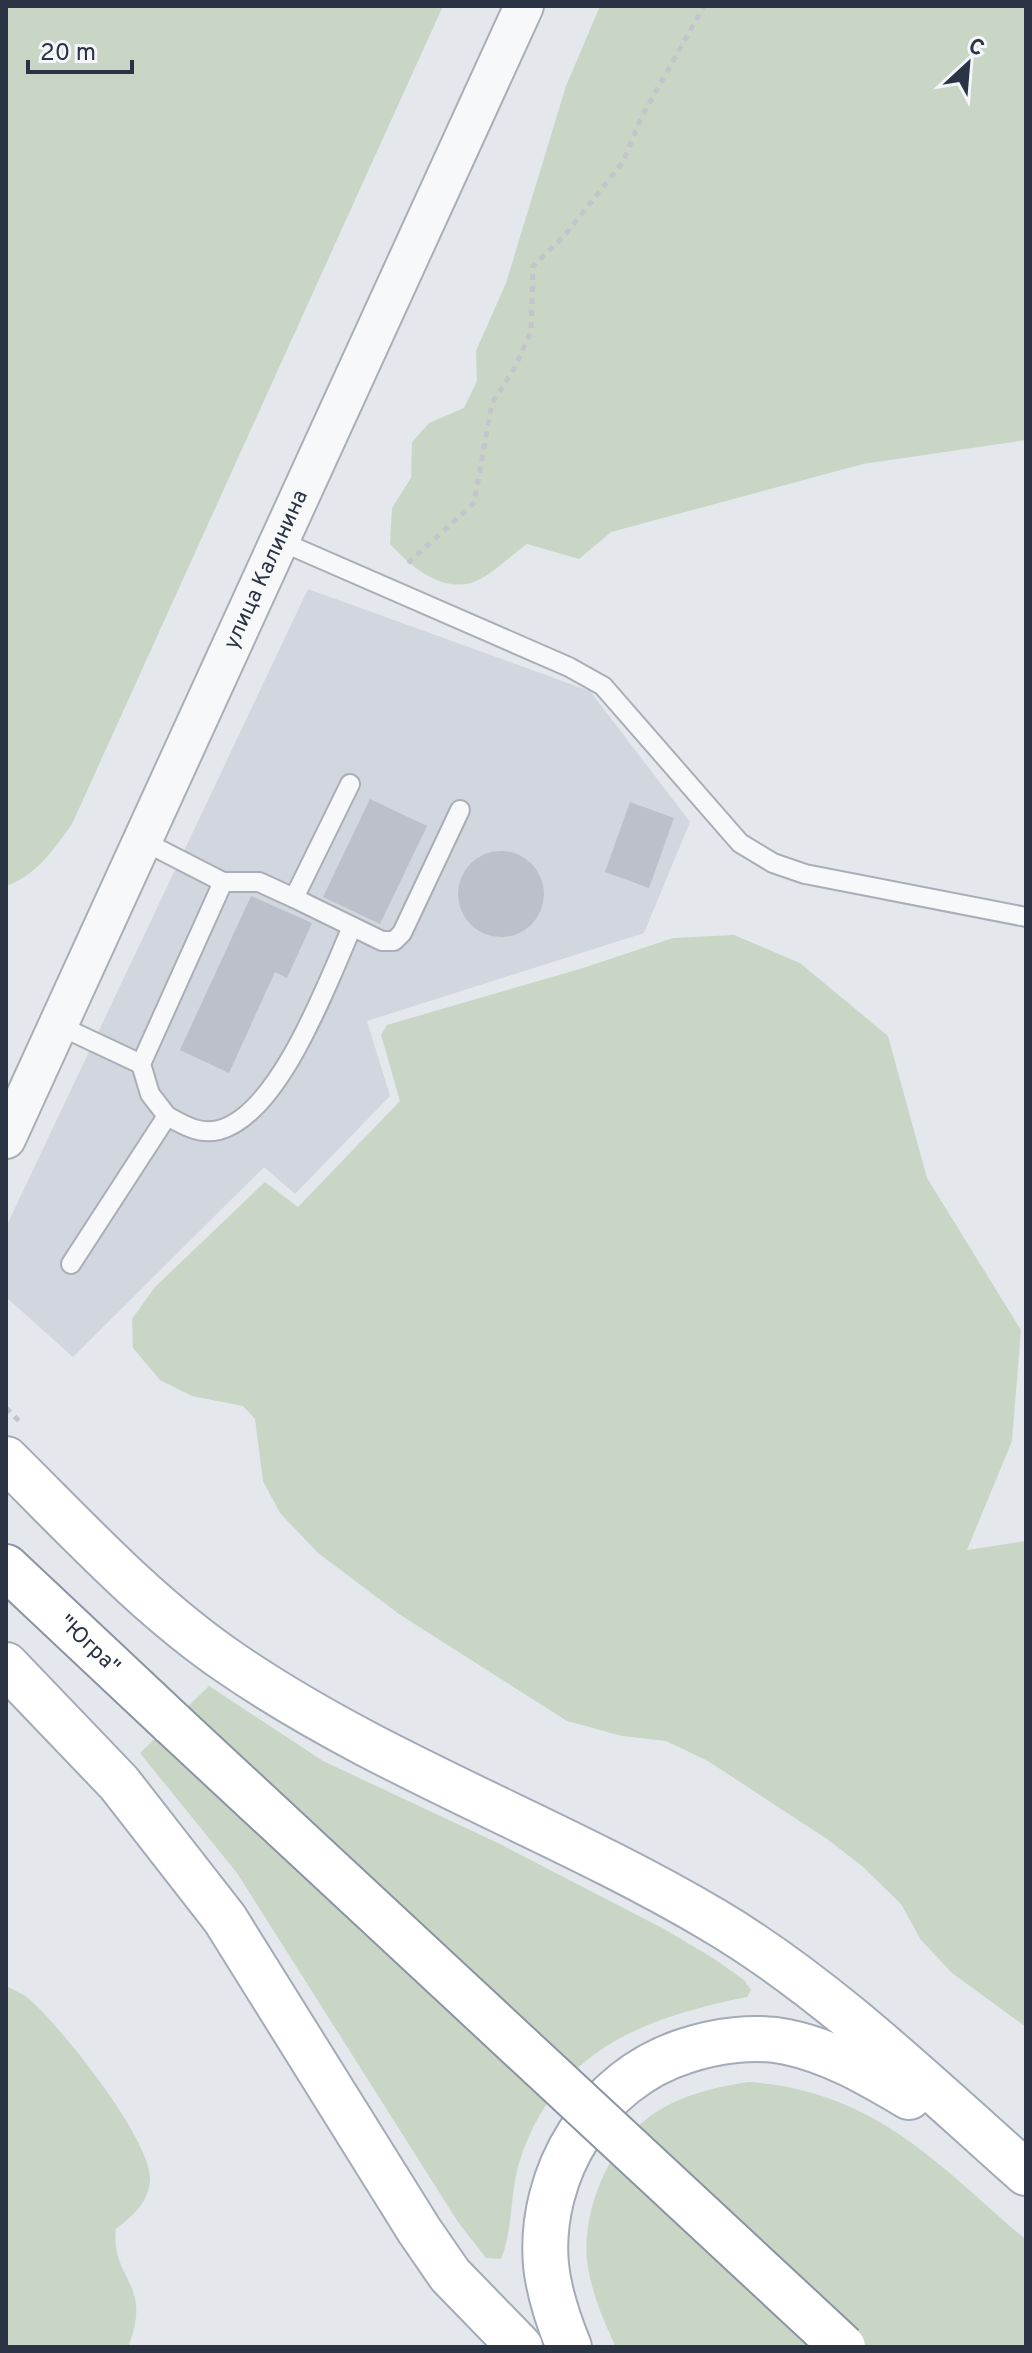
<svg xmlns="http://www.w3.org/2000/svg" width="1032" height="2353" font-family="Overpass,sans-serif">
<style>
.built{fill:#d2d6de}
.green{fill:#c9d6c5}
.building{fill:#bbc0ca}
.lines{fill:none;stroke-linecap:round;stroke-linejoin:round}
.service-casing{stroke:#a9aeb7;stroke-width:22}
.minor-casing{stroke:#a9aeb7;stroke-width:42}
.primary-casing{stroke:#a3abb8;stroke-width:48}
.trunk-casing{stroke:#8b94a3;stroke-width:48}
.path{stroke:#c2c5cb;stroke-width:5;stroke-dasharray:6 6;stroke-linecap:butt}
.service{stroke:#f7f8fa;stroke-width:18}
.minor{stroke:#f7f8fa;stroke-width:38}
.primary{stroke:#fff;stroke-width:44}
.trunk{stroke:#fff;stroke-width:44}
.trunk-bridge-casing{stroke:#8b94a3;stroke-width:48;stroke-linecap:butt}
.trunk-bridge{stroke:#fff;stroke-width:44}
.labels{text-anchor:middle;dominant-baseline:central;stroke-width:8;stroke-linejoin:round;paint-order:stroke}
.street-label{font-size:22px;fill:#2b3445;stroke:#f4f6f9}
</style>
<rect width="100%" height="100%" fill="#e4e7ec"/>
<!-- built -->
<polygon class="built" points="308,589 590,691 690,822 644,933 367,1021 390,1096 295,1194 264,1167 73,1357 6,1297 6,1227"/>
<!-- green -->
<g class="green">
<path d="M 6,6 L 443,6 L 72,824 C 54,849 36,876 6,886 Z"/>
<path d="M 600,6 L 1026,6 L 1026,440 L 863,464 L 611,532 L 579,559 L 527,544 C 511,555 491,576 474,582 C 440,593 411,566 390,544 L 392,508 L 411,478 L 412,442 L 429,423 L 464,408 L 477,381 L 476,351 L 506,283 L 566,86 Z"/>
<polygon points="734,935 800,963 888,1036 927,1178 1021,1330 1012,1441 967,1550 1026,1541 1026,2027 952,1973 921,1940 901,1904 862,1866 827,1839 708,1761 666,1741 622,1736 567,1721 399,1614 318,1553 280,1513 263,1481 255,1419 243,1406 192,1396 160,1380 133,1348 132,1319 155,1287 265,1182 298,1207 400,1101 381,1035 387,1025 583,968 673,938"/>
<path d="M 209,1686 L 323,1761 L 500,1844 L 664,1929 L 713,1958 L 744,1980 L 751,1990 L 747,1997 C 641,2018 554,2052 519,2163 C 510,2194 513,2230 501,2259 L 486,2258 L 458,2222 L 237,1873 L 140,1753 Z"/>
<path d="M 6,1986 C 13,1990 22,1993 28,1998 C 58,2023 154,2142 150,2181 C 147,2205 133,2215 116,2229 C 110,2279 154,2283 128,2347 L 6,2347 Z"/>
<path d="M 748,2082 C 873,2090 937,2163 1026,2240 L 1026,2347 L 616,2347 C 603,2320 591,2291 587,2261 C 582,2207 611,2141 656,2112 C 684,2094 716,2087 748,2082 Z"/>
</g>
<!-- building -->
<g class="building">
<polygon points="370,799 427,826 380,924 323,897"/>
<polygon points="630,802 674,818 649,888 605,872"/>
<circle cx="501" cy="894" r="43"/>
<polygon points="251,896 312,923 287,978 275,972 229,1073 180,1050"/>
</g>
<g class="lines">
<defs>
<g id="service">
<polyline points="280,541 569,667 603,686 740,843 773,863 805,874 1026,917"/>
<polyline points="143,841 223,882 259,882 294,898 350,784"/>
<polyline points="294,898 382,941 394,941 402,933 460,810"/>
<polyline points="60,1026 141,1064"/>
<path d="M 167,1116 C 184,1125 199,1135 219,1130 C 280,1114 328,981 352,927"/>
<polyline points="71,1264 167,1116 150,1094 141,1064 223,882"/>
</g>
<g id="minor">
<path id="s1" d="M 6,1139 L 524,6"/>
</g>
<g id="primary">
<path d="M 6,1459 C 77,1529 147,1606 229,1662 C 380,1766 556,1827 713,1920 C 825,1986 929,2087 1026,2173"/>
<polyline points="6,1665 119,1783 225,1919 419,2230 450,2275 520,2347"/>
<path d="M 569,2347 C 558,2320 549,2294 546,2265 C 538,2173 596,2079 685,2051 C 715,2041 755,2035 787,2042 C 831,2051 870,2074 909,2097"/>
</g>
<g id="trunk">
<path id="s2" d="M 6,1567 L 173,1724"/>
</g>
</defs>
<!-- service casing -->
<use href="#service" class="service-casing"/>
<!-- minor casing -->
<use href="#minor" class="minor-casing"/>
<!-- primary casing -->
<use href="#primary" class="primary-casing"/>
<!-- trunk casing -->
<use href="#trunk" class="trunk-casing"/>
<!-- path -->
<g class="path">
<polyline points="408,563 474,503 492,403 514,369 531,332 533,266 564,236 623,162 641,118 704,6"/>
<polyline points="6,1408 19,1421"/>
</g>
<!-- service -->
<use href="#service" class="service"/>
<!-- minor -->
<use href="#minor" class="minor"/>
<!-- primary -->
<use href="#primary" class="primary"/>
<!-- trunk -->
<use href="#trunk" class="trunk"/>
<defs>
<polyline id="trunk-bridge" points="173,1724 843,2347"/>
</defs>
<!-- trunk-bridge casing -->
<use href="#trunk-bridge" class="trunk-bridge-casing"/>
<!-- trunk-bridge -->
<use href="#trunk-bridge" class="trunk-bridge"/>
</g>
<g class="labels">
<!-- street labels -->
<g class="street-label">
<text stroke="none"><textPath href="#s1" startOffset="626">улица Калинина</textPath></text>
<text stroke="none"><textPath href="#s2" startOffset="114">"Югра"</textPath></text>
</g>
</g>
<!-- border -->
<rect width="1032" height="2353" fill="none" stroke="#2b3445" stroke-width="16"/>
<!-- north arrow -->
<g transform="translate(968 64) rotate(26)" stroke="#f4f6f9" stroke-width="6" paint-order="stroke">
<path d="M0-6L14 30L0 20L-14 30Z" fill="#2b3445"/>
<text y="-12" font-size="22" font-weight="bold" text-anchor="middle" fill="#2b3445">С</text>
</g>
<!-- scale -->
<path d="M28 60v12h104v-12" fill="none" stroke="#2b3445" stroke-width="4"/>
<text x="40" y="60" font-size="24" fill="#2b3445" stroke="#f4f6f9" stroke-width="6" paint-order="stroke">20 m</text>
</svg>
